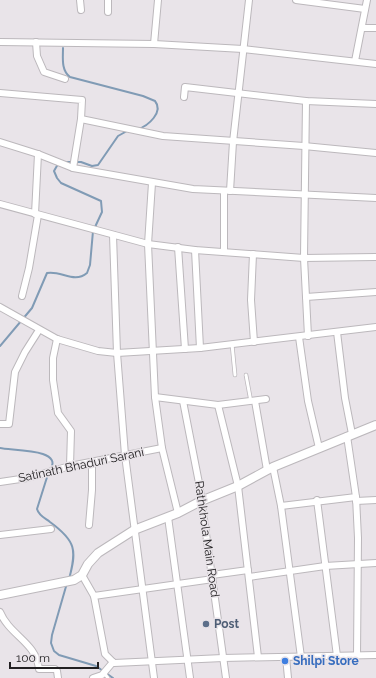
<svg xmlns="http://www.w3.org/2000/svg" width="376" height="678" font-family="Raleway,sans-serif">
<style>
.lines{fill:none;stroke-linecap:round;stroke-linejoin:round}
.stream{stroke:#809bb5;stroke-width:2}
.lane-casing{stroke:#bcb8bc;stroke-width:4.5}
.street-casing{stroke:#bcb8bc;stroke-width:8}
.secondary-casing{stroke:#bcb8bc;stroke-width:10}
.lane{stroke:#fff;stroke-width:3}
.street{stroke:#fff;stroke-width:6}
.secondary{stroke:#fff;stroke-width:8}
.service-dot{fill:#5c6f8a;stroke:#e9e4e9;stroke-width:1.5}
.shop-dot{fill:#3f7fe0;stroke:#e9e4e9;stroke-width:1.5}
.labels{text-anchor:middle;dominant-baseline:central;stroke-width:3;stroke-linejoin:round;paint-order:stroke}
.street-label{font-size:12px;fill:#222022;stroke:#e9e4e9}
.service-label{font-size:12px;font-weight:bold;fill:#4e5e75;stroke:#e9e4e9;text-anchor:start}
.shop-label{font-size:12px;font-weight:bold;fill:#366cbe;stroke:#e9e4e9;text-anchor:start}
</style>
<rect width="100%" height="100%" fill="#e9e4e9"/>
<g class="lines">
<!-- stream -->
<g class="stream">
<path d="M 63,48 C 63,58 61,70 70,77 L 143,96 L 155,101 C 164,112 148,126 138,129"/>
<polyline points="64,162 81,162 92,166 98,165 118,136 127,131"/>
<polyline points="58,164 54,171 57,178 61,183 101,201 102,212 95,227"/>
<path d="M 0,346 L 32,308 L 47,273 C 61,270 74,284 87,273 L 90,265 L 93,231"/>
<path d="M 0,448 C 9,451 65,448 50,470"/>
<path d="M 48,474 L 37,509 C 39,516 45,518 50,522 C 76,541 77,550 69,579"/>
<polyline points="67,583 52,635 51,643 54,651 59,655 96,666 113,678"/>
</g>
<defs>
<g id="lane">
<polyline points="232,344 235,375"/>
<polyline points="246,375 251,402"/>
<polyline points="104,673 108,678"/>
</g>
<g id="street">
<polyline points="80,0 81,10"/>
<polyline points="296,0 365,9"/>
<polyline points="108,12 108,0"/>
<polyline points="362,28 376,28"/>
<polyline points="0,42 154,44 243,49 376,64"/>
<polyline points="36,42 37,56 44,72 65,79"/>
<polyline points="154,44 158,0"/>
<polyline points="355,61 367,0"/>
<polyline points="0,93 82,100 81,119 73,168"/>
<polyline points="184,97 185,87 306,101 376,104"/>
<polyline points="306,101 304,258 308,336"/>
<polyline points="81,119 163,136 304,146 376,153"/>
<polyline points="0,142 38,154 73,168 193,189 376,198"/>
<polyline points="152,183 148,244 155,397 162,448 178,513"/>
<polyline points="224,191 224,252"/>
<polyline points="230,191 233,142 249,0"/>
<polyline points="0,204 148,244 195,250 304,258 376,257"/>
<polyline points="35,214 38,154"/>
<polyline points="113,235 117,353 125,455 154,678"/>
<polyline points="178,247 185,349"/>
<polyline points="195,250 200,348"/>
<polyline points="253,254 251,300 254,342"/>
<polyline points="22,296 29,268 38,215"/>
<polyline points="306,297 376,292"/>
<polyline points="0,307 57,339 98,351 117,353 200,348 376,327"/>
<polyline points="337,332 345,398 352,434"/>
<polyline points="299,337 308,401 319,448"/>
<polyline points="57,339 53,358 53,380 58,413 71,431 70,466"/>
<polyline points="155,397 218,405 266,399"/>
<polyline points="183,401 199,483 226,678"/>
<polyline points="255,401 267,470"/>
<polyline points="218,405 238,486 258,657"/>
<polyline points="0,424 9,424 15,372 25,352 39,330"/>
<polyline points="273,467 281,506 301,657"/>
<polyline points="0,482 27,478 70,466 162,448"/>
<polyline points="356,497 358,538 357,656"/>
<polyline points="317,500 337,656"/>
<polyline points="356,501 376,500"/>
<polyline points="281,506 356,497 347,436"/>
<polyline points="168,517 190,678"/>
<polyline points="89,525 92,490 92,462"/>
<polyline points="0,535 51,529"/>
<polyline points="82,575 94,596 105,654 114,663 223,658 376,655"/>
<polyline points="212,575 248,570"/>
<polyline points="249,577 325,566 376,563"/>
<polyline points="94,596 213,579"/>
<path d="M 0,612 C 10,636 36,642 39,669 L 55,669 L 57,671 L 58,678"/>
<polyline points="286,657 288,678"/>
<polyline points="93,678 102,675 113,662"/>
</g>
<polyline id="secondary" points="0,595 74,580 82,575 88,564 98,553 134,530 178,513 201,501 238,486 273,467 376,425"/>
</defs>
<!-- lane casing -->
<use href="#lane" class="lane-casing"/>
<!-- street casing -->
<use href="#street" class="street-casing"/>
<!-- secondary casing -->
<use href="#secondary" class="secondary-casing"/>
<!-- lane -->
<use href="#lane" class="lane"/>
<!-- street -->
<use href="#street" class="street"/>
<!-- secondary -->
<use href="#secondary" class="secondary"/>
</g>
<!-- markers -->
<circle class="service-dot" cx="206" cy="624" r="4"/>
<circle class="shop-dot" cx="285" cy="661" r="4"/>
<g class="labels">
<!-- street labels -->
<g class="street-label">
<text transform="translate(81 465) rotate(-12)">Satinath Bhaduri Sarani</text>
<text transform="translate(207 539) rotate(82)">Rathkhola Main Road</text>
</g>
<!-- service labels -->
<g class="service-label">
<text x="214" y="624">Post</text>
</g>
<!-- shop labels -->
<g class="shop-label">
<text x="293" y="661">Shilpi Store</text>
</g>
</g>
<!-- scale -->
<path d="M10 662v6h88v-6" fill="none" stroke="#222022" stroke-width="2"/>
<text x="16" y="662" font-size="12" fill="#222022" stroke="#e9e4e9" stroke-width="3" paint-order="stroke">100 m</text>
</svg>
